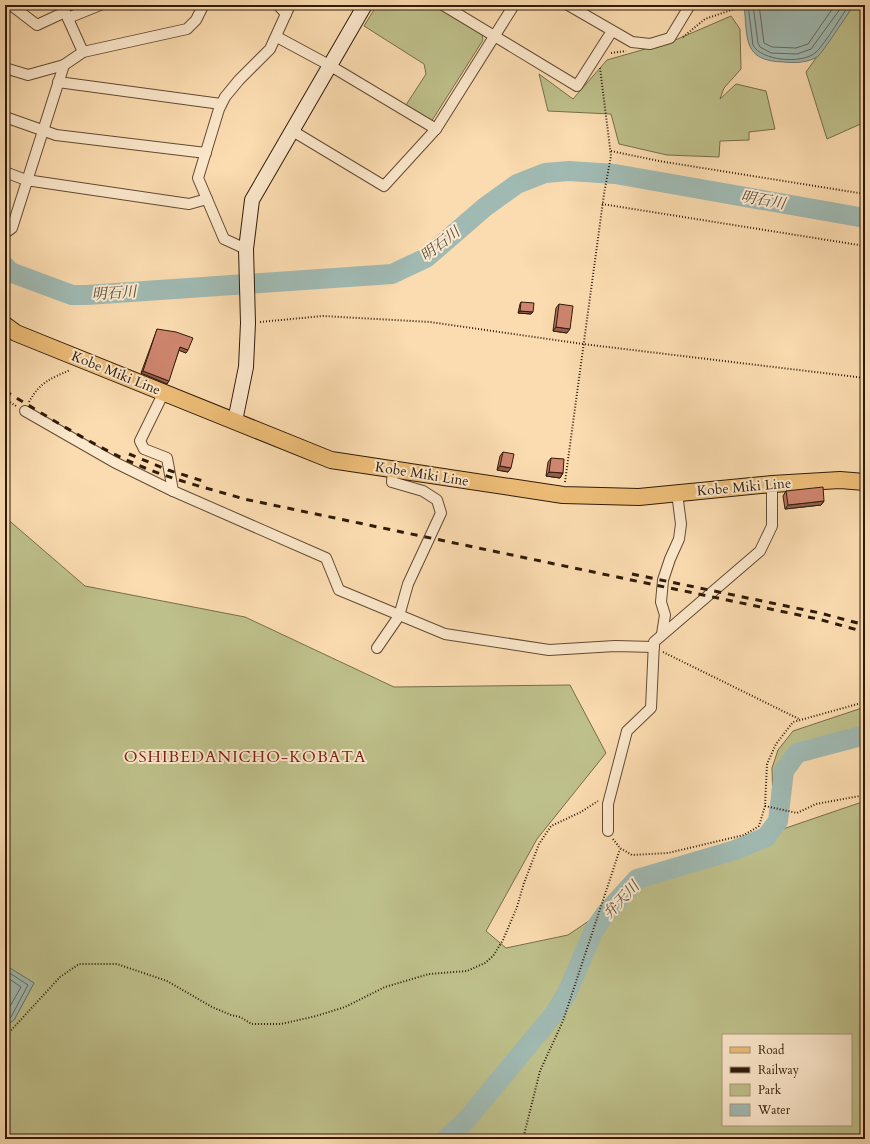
<svg xmlns="http://www.w3.org/2000/svg" width="870" height="1144" font-family="Cardo,'Noto Serif JP',serif">
<style>
.green{fill:#bec08b;stroke:#766e4a;fill-rule:evenodd}
.water{fill:#a0bab3;stroke:#737a6f}
.lines{fill:none;stroke-linecap:round;stroke-linejoin:round}
.shore{stroke:#686a5e;stroke-width:1}
.river{stroke:#a0bab3;stroke-width:20}
.street-casing{stroke:#624b33;stroke-width:12}
.secondary-casing{stroke:#2f1b09;stroke-width:16}
.primary-casing{stroke:#2f1b09;stroke-width:18}
.path{stroke:#2f1b09;stroke-width:2;stroke-dasharray:1 2;stroke-linecap:butt}
.street{stroke:#fce8cc;stroke-width:10}
.secondary{stroke:#fce8cc;stroke-width:14}
.primary{stroke:#eebe78;stroke-width:16}
.rail{stroke:#2f1b09;stroke-width:3;stroke-dasharray:7 7;stroke-linecap:butt}
.wall{fill:#b2725f;stroke:#2f1b09}
.shaded-wall{fill:#915d4e;stroke:#2f1b09}
.building{fill:#cf856f;stroke:#2f1b09}
.labels{text-anchor:middle;dominant-baseline:central;stroke-width:4;stroke-linejoin:round;paint-order:stroke}
.street-label{font-size:14px;fill:#2f1b09;stroke:#fce8cc}
.water-label{font-size:15px;font-style:italic;fill:#514b3c;stroke:#fce8cc}
.quarter-label{font-size:16px;letter-spacing:1px;fill:#7a1f14;stroke:#fce8cc}
</style>
<rect width="100%" height="100%" fill="#fbdcb0"/>
<filter id="stains"><feTurbulence type="fractalNoise" baseFrequency=".005" numOctaves="4"/><feColorMatrix values="0 0 0 0 .2 0 0 0 0 .09 0 0 0 0 .02 0 0 0 .5 -.17"/></filter>
<radialGradient id="worn" r=".72"><stop offset=".6" stop-color="#630" stop-opacity="0"/><stop offset="1" stop-color="#630" stop-opacity=".3"/></radialGradient>
<!-- green -->
<g class="green">
<polygon points="377,5 437,5 482,34 483,40 431,122 406,105 426,74 424,64 364,26"/>
<polygon points="854,5 865,5 865,122 827,139 806,72"/>
<polygon points="731,16 740,29 741,69 724,88 720,99 736,84 766,91 775,129 749,132 749,140 720,141 719,157 667,155 619,144 611,114 548,111 539,74 573,99 607,60 673,41"/>
<path d="M 5,517 L 85,586 L 245,617 L 394,687 L 570,685 L 606,753 L 537,839 L 486,931 L 506,948 L 568,935 L 666,869 L 862,802 L 865,803 L 865,1139 L 5,1139 L 5,1026 L 14,1020 L 34,983 L 5,965 ZM 723,1035 L 851,1035 L 851,1125 L 723,1125 Z"/>
<path d="M 865,707 L 865,728 C 841,734 789,742 781,770 C 778,780 779,793 778,804 L 773,804 L 772,768 L 778,750 L 793,731 Z"/>
</g>
<!-- water -->
<g class="water">
<path d="M 744,5 L 854,5 C 848,13 822,54 817,57 C 807,63 794,63 784,62 C 742,61 748,39 744,5 Z"/>
<polygon points="5,965 34,983 14,1020 5,1026"/>
</g>
<g class="lines">
<!-- shore -->
<g class="shore">
<path d="M 748,5 L 753,45 C 761,61 802,64 815,53 C 823,47 842,15 849,5"/>
<polyline points="753,5 758,43 760,47 771,53 797,54 811,49 843,5"/>
<polyline points="759,5 764,43 772,47 796,48 808,44 835,5"/>
<polyline points="5,970 28,985 11,1017 5,1021"/>
<polyline points="5,976 21,987 5,1015"/>
</g>
<!-- river -->
<g class="river">
<polyline points="5,266 10,272 72,295 87,295 392,274 426,258 485,207 517,184 545,173 569,171 615,174 865,218"/>
<polyline points="446,1139 468,1118 554,1014 567,993 594,930 606,913 637,879 735,850 766,837 778,821 784,771 797,753 865,735"/>
</g>
<defs>
<g id="street">
<polyline points="11,5 37,25 65,12 83,52"/>
<polyline points="278,5 286,14"/>
<polyline points="443,5 577,86 612,31"/>
<polyline points="568,5 632,42 650,44 670,38 690,5"/>
<polyline points="68,18 100,5"/>
<polyline points="277,37 329,65 436,129 514,5"/>
<polyline points="5,68 28,75 64,65"/>
<polyline points="58,82 221,104"/>
<polyline points="5,117 56,135 206,153"/>
<polyline points="291,130 384,186 436,129"/>
<polyline points="5,172 26,180 189,204 207,199"/>
<polyline points="5,233 12,228 64,65 83,52 187,29 196,20 202,8 201,5"/>
<polyline points="246,249 224,239 198,178 219,109 225,97 239,80 270,49 290,5"/>
<polyline points="164,392 140,441 144,449 167,458 173,491 326,558 339,590 445,634 549,650 615,646 654,647"/>
<polyline points="25,411 114,462 173,491"/>
<polyline points="662,634 665,615 661,602 663,580 670,559 679,539 681,524 677,493"/>
<polyline points="377,648 399,616 408,584 441,513 437,500 423,491 392,482 393,469"/>
<polyline points="608,831 608,804 627,731 651,708 654,642 760,551 772,526 772,484"/>
</g>
<polyline id="secondary" points="235,421 246,367 248,323 246,249 252,200 365,5"/>
<polyline id="primary" points="5,325 16,333 331,460 563,495 639,497 772,484 840,480 865,482"/>
</defs>
<!-- street casing -->
<use href="#street" class="street-casing"/>
<!-- secondary casing -->
<use href="#secondary" class="secondary-casing"/>
<!-- primary casing -->
<use href="#primary" class="primary-casing"/>
<!-- path -->
<g class="path">
<polyline points="683,37 705,19 737,8 737,5"/>
<polyline points="611,53 626,51"/>
<polyline points="611,151 659,161 865,194"/>
<polyline points="602,204 865,246"/>
<polyline points="260,322 323,316 430,322 583,344 865,378"/>
<polyline points="5,399 16,406"/>
<path d="M 29,402 C 40,382 50,379 70,370"/>
<polyline points="565,482 604,194 611,156 600,68"/>
<polyline points="663,652 799,719"/>
<polyline points="765,806 797,813 816,804 865,795"/>
<polyline points="613,839 620,848 632,855 668,853 744,835 759,826 765,806 767,764 776,744 793,722 865,702"/>
<polyline points="5,1037 60,977 79,964 117,964 167,981 212,1007 231,1015 240,1017 252,1024 281,1024 316,1016 345,1007 385,987 429,974 467,971 485,963 493,956 503,940 517,907 524,883 539,844 551,826 581,812 598,801"/>
<polyline points="523,1139 540,1071 563,1021 620,849"/>
</g>
<!-- street -->
<use href="#street" class="street"/>
<!-- secondary -->
<use href="#secondary" class="secondary"/>
<!-- primary -->
<use href="#primary" class="primary"/>
<!-- rail -->
<g class="rail">
<path d="M 5,391 C 50,418 96,448 145,468 C 177,481 211,489 244,499 L 818,619 L 865,632"/>
<polyline points="129,454 168,470 206,482"/>
<polyline points="632,574 820,613 865,625"/>
</g>
</g>
<!-- wall -->
<g class="wall">
<polygon points="521,302 533,312 531,314 518,313 520,304"/>
<polygon points="559,304 567,333 553,331 556,308"/>
<polygon points="157,329 186,353 179,350 167,384 141,373 156,332"/>
<polygon points="503,452 508,472 497,470 500,456"/>
<polygon points="551,458 563,473 560,478 546,476 548,462"/>
<polygon points="786,491 824,501 821,505 785,509 783,496"/>
</g>
<!-- shaded-wall -->
<g class="shaded-wall">
<polygon points="520,311 533,312 531,314 518,313"/>
<polygon points="556,327 570,329 567,333 553,331"/>
<polygon points="180,347 188,350 186,353 178,350"/>
<polygon points="143,371 169,381 167,384 141,373"/>
<polygon points="500,466 511,468 508,472 497,470"/>
<polygon points="549,472 563,473 560,478 546,476"/>
<polygon points="824,501 821,505 785,509 788,505"/>
</g>
<!-- building -->
<g class="building">
<polygon points="521,302 534,303 533,312 520,311"/>
<polygon points="559,304 573,306 570,329 556,327"/>
<polygon points="157,329 176,332 193,338 188,350 180,347 169,381 143,371"/>
<polygon points="503,452 514,454 511,468 500,466"/>
<polygon points="551,458 564,459 563,473 549,472"/>
<polygon points="823,487 824,501 788,505 786,491"/>
</g>
<g class="labels">
<!-- street labels -->
<g class="street-label">
<text transform="translate(116 373) rotate(22)">Kobe Miki Line</text>
<text transform="translate(422 474) rotate(9)">Kobe Miki Line</text>
<text transform="translate(744 487) rotate(-5)">Kobe Miki Line</text>
</g>
<!-- water labels -->
<g class="water-label">
<text transform="translate(763 200) rotate(10)">明石川</text>
<text transform="translate(440 244) rotate(-38)">明石川</text>
<text transform="translate(114 293) rotate(-4)">明石川</text>
<text transform="translate(621 900) rotate(-47)">弁天川</text>
</g>
<!-- quarter labels -->
<g class="quarter-label">
<text x="245" y="757">OSHIBEDANICHO-KOBATA</text>
</g>
</g>
<!-- margin -->
<rect width="870" height="1144" fill="none" stroke="#fbdcb0" stroke-width="20"/>
<rect x="6" y="6" width="858" height="1132" fill="none" stroke="#2f1b09" stroke-width="2"/>
<rect x="10" y="10" width="850" height="1124" fill="none" stroke="#2f1b09"/>
<!-- legend -->
<rect x="722" y="1034" width="130" height="92" fill="#fce8cc" stroke="#aa967e"/>
<rect x="730" y="1047" width="20" height="6" fill="#eebe78" stroke="#aa967e"/>
<text x="758" y="1054" font-size="12" fill="#2f1b09">Road</text>
<rect x="730" y="1067" width="20" height="6" fill="#2f1b09" stroke="#aa967e"/>
<text x="758" y="1074" font-size="12" fill="#2f1b09">Railway</text>
<rect x="730" y="1084" width="20" height="12" fill="#bec08b" stroke="#aa967e"/>
<text x="758" y="1094" font-size="12" fill="#2f1b09">Park</text>
<rect x="730" y="1104" width="20" height="12" fill="#a0bab3" stroke="#aa967e"/>
<text x="758" y="1114" font-size="12" fill="#2f1b09">Water</text>
<rect width="100%" height="100%" filter="url(#stains)"/>
<rect width="100%" height="100%" fill="url(#worn)"/>
</svg>
